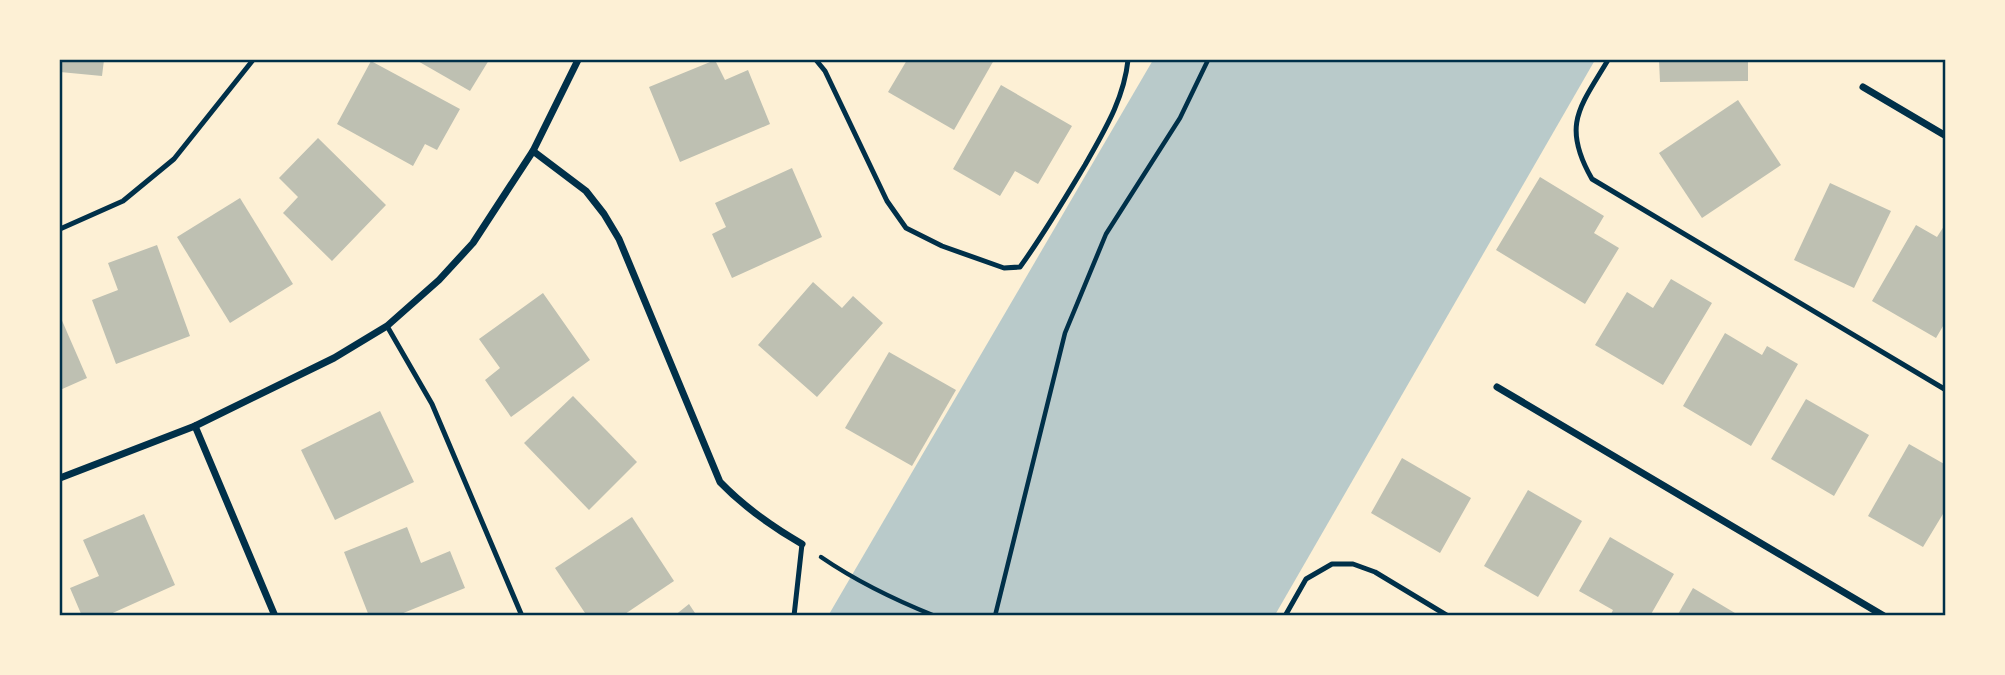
<svg xmlns="http://www.w3.org/2000/svg" width="2005" height="675" font-family="Helvetica,sans-serif">
<style>
.green{fill:#b9caca}
.building{fill:#bec0b2}
.lines{fill:none;stroke-linecap:round;stroke-linejoin:round}
.path{stroke:#003049;stroke-width:4.5}
.service{stroke:#003049;stroke-width:5}
.minor{stroke:#003049;stroke-width:7}
.neatline{fill:none;stroke:#003049;stroke-width:2.5}
</style>
<rect width="100%" height="100%" fill="#fdf0d5"/>
<!-- green -->
<polygon class="green" points="1153,60 1595,60 1275,615 828,616"/>
<!-- building -->
<g class="building">
<polygon points="60,60 104,60 102,76 60,72"/>
<polygon points="416,60 489,60 470,91"/>
<polygon points="715,60 725,80 748,70 770,124 680,162 649,87"/>
<polygon points="907,60 994,60 954,130 888,92"/>
<polygon points="1659,60 1748,60 1748,81 1660,82"/>
<polygon points="371,61 460,109 437,150 425,144 413,166 337,124"/>
<polygon points="1001,85 1072,126 1038,184 1015,171 1000,196 953,169"/>
<polygon points="1738,100 1781,165 1702,218 1659,153"/>
<polygon points="318,138 386,205 332,261 283,213 298,197 279,178"/>
<polygon points="792,168 822,237 732,278 712,234 726,227 715,203"/>
<polygon points="1540,177 1604,216 1594,233 1619,248 1585,304 1496,250"/>
<polygon points="1830,183 1891,211 1854,288 1794,260"/>
<polygon points="240,198 293,284 230,323 177,237"/>
<polygon points="1946,223 1946,321 1936,338 1872,301 1916,225 1937,237"/>
<polygon points="157,245 190,336 116,364 92,300 118,290 108,263"/>
<polygon points="1671,279 1712,303 1663,385 1595,345 1627,292 1653,308"/>
<polygon points="813,282 842,308 853,296 883,323 817,397 758,345"/>
<polygon points="543,293 590,360 511,417 485,380 500,368 479,339"/>
<polygon points="60,316 87,378 60,390"/>
<polygon points="1725,333 1762,355 1767,346 1798,364 1751,446 1683,406"/>
<polygon points="889,352 956,390 912,466 845,428"/>
<polygon points="573,396 637,462 589,510 524,443"/>
<polygon points="1806,399 1869,435 1834,496 1771,459"/>
<polygon points="380,411 414,482 335,520 301,450"/>
<polygon points="1909,444 1946,465 1946,509 1923,547 1868,516"/>
<polygon points="1402,458 1471,498 1440,553 1371,513"/>
<polygon points="1528,490 1582,521 1538,597 1484,566"/>
<polygon points="144,514 175,585 106,616 82,616 70,588 99,576 83,540"/>
<polygon points="632,517 674,581 622,616 587,616 555,568"/>
<polygon points="407,527 421,563 450,551 465,588 396,616 369,616 344,552"/>
<polygon points="1610,537 1674,574 1650,616 1610,616 1613,610 1579,591"/>
<polygon points="1693,588 1740,616 1677,616"/>
<polygon points="689,604 697,616 674,616"/>
</g>
<g class="lines">
<!-- path -->
<g class="path">
<path d="M 821,557 C 856,581 895,600 935,616"/>
<polyline points="995,616 1065,333 1106,234 1180,118 1208,60"/>
</g>
<!-- service -->
<g class="service">
<path d="M 816,60 L 825,71 L 887,201 L 906,228 L 942,246 L 1004,268 L 1020,267 C 1044,234 1064,200 1085,165 C 1104,131 1124,99 1128,60"/>
<path d="M 1608,60 C 1580,107 1561,125 1592,179 L 1946,390"/>
<polyline points="60,229 123,201 174,159 253,60"/>
<polyline points="387,326 432,404 522,616"/>
<polyline points="794,616 802,544"/>
<polyline points="1285,616 1306,579 1332,564 1353,564 1375,572 1448,616"/>
</g>
<!-- minor -->
<g class="minor">
<polyline points="1863,87 1946,136"/>
<path d="M 533,151 L 586,191 L 604,214 L 619,239 L 720,482 C 745,508 771,526 802,544"/>
<polyline points="1497,387 1884,616"/>
<polyline points="195,426 275,616"/>
<polyline points="60,478 195,426 334,358 387,326 439,280 473,243 533,151 578,60"/>
</g>
</g>
<!-- border -->
<rect width="2005" height="675" fill="none" stroke="#fdf0d5" stroke-width="122"/>
<rect x="61" y="61" width="1883" height="553" class="neatline"/>
</svg>
